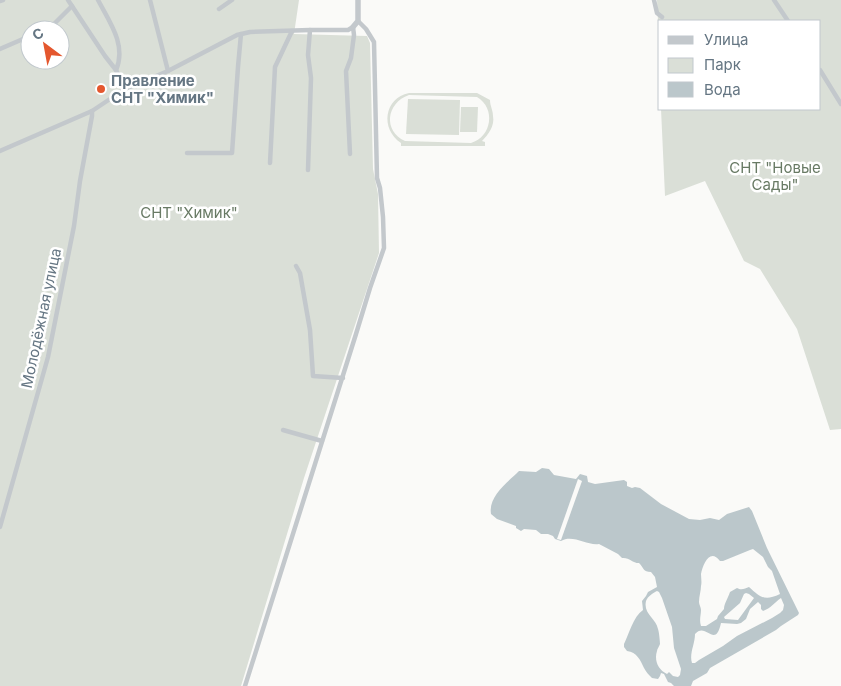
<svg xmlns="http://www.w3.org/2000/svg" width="841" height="686" font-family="Inter,sans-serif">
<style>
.green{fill:#dadfd7;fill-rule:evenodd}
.water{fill:#bbc7cb;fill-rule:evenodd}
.pier{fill:#fafaf8}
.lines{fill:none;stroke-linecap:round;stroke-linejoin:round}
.minor{stroke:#c3c8cc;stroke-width:4.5}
.tertiary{stroke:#c3c8cc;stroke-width:5.5}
.poi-dot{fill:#e4572e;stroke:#fff;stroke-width:2}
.labels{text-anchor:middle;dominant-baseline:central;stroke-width:5;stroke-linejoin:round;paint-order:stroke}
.poi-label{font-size:15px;font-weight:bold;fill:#657683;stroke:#fff;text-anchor:start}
.park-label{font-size:15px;fill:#687a64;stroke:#fff}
.street-label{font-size:15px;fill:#657683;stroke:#fff}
</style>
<rect width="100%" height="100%" fill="#fafaf8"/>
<!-- green -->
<g class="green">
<path d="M 0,0 L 299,0 L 294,34 L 367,36 L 370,43 L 373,169 L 378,194 L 379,253 L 304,478 L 241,686 L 0,686 ZM 30,30 L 60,30 L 60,60 L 30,60 Z"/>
<polygon points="657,0 841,0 841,429 830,430 797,329 760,269 744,261 705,181 665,196 661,109 820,109 820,21 660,21 660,64"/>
<path d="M 409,93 L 477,93 L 490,100 C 490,106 493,110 493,116 C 495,126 488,135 482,141 L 485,142 L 485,146 L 401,146 L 401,143 C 380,129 384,98 409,93 ZM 409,95 L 477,97 C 496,108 492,137 471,143 L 405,141 C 383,131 386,103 409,95 Z"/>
<polygon points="408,99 460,100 459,135 406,134"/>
<polygon points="461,107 478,107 477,132 460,132"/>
</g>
<!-- water -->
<path class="water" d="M 542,468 L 549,469 L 554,475 L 576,479 L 580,474 L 587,476 L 588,482 L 595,484 L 624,480 L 627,482 L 627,486 L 632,488 L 635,487 L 640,488 L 661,504 L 689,519 L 700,520 L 710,518 L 719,520 L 727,514 L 749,507 L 752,511 L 767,548 L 799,613 L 798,615 L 781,626 L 776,630 L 710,668 L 707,673 L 693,681 L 691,686 L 674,686 L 671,683 L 668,682 L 664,674 L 661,673 L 660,676 L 658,679 L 652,678 C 649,675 646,672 644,668 C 640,660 637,652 627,651 L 624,647 L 624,644 C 629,634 633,617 643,610 L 642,601 L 646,596 L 648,592 L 657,587 L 655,577 L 651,572 C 643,572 644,568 639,563 C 632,563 629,557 622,558 L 618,554 L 599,544 C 587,546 573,534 561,541 L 555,539 L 553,536 L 548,534 L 541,534 L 536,530 L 524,529 L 521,531 L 516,528 L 516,526 L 497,519 L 491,514 C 488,496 508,482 519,471 L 536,472 ZM 753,549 L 763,557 L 768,567 L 772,571 L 780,594 C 765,601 761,598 749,587 C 745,588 742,591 737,588 L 730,592 C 728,598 724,604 724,609 L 718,616 L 717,619 L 706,626 L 701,626 C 699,620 701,615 701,610 C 701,607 699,605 699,602 C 699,596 701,591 701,586 C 702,582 701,578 701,574 C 703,564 710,548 720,561 L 723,561 L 750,550 ZM 657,591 L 659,592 L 662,598 L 672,627 L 674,648 L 681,669 L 680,675 L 678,677 L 673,676 L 669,672 L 667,674 C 658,670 654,660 657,651 C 657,649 659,647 660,644 C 660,642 659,631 658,629 C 656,618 643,614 646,601 C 648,596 653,593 657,591 ZM 746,593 L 749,594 L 754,598 L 738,620 L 725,619 L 724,617 L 740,603 L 744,594 ZM 781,598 L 784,605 L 783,610 L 780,613 L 772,618 L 737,636 L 723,646 L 699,660 L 695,663 L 692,663 C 689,654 695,644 695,634 C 706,621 715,650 721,623 L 737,624 L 741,623 L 746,619 L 750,609 L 758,602 L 761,605 L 761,609 L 763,611 C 771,608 774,603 781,598 Z"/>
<!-- pier -->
<polygon class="pier" points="578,479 582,481 561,540 557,539"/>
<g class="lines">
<!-- minor -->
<g class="minor">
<polyline points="68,0 105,56 116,70 125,89"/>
<path d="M 98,0 C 109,21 127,45 116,70"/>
<polyline points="150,0 168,71"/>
<polyline points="654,0 657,13 662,17"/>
<polyline points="774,0 788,21"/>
<polyline points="0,1 3,0"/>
<polyline points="219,9 232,0"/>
<polyline points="45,30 50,28 72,6"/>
<polyline points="0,49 30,36"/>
<polyline points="820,70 841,104"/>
<polyline points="0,151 92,111 125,89 168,71 237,35 250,32 310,30 348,30 353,27 354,35 351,58 346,71 350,154"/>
<polyline points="187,153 232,153 238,67 241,34"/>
<polyline points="270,163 275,67 292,31"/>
<polyline points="308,170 311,78 308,55 310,30"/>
<polyline points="296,266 300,273 310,330 313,376 343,378"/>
<polyline points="283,430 322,441"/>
<polyline points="0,527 48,357 74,226 80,181 92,116 92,111"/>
<polyline points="245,686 356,334 370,288 384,248 383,217 380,188 377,178 374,42 366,29 358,21"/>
</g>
<!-- tertiary -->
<polyline class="tertiary" points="353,27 358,21 358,0"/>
</g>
<!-- markers -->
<circle class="poi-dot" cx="101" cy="89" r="5"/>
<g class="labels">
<!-- poi labels -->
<g class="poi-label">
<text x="111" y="80">Правление<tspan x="111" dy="17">СНТ "Химик"</tspan></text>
</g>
<!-- park labels -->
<g class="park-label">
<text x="775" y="167">СНТ "Новые<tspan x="775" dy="17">Сады"</tspan></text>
<text x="189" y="212">СНТ "Химик"</text>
</g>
<!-- street labels -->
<g class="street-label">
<text transform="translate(41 318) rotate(-78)">Молодёжная улица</text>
</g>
</g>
<!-- legend -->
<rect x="658" y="20" width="162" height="90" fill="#ffffff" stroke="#c1c8cd"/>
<rect x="668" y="36" width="25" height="8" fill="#c3c8cc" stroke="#c1c8cd"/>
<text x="704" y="45" font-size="15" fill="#657683">Улица</text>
<rect x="668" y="58" width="25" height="15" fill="#dadfd7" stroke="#c1c8cd"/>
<text x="704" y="70" font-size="15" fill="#657683">Парк</text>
<rect x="668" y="82" width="25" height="15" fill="#bbc7cb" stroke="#c1c8cd"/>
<text x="704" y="95" font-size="15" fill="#657683">Вода</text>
<!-- north arrow -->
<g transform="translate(45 45) rotate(328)"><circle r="24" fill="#ffffff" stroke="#c1c8cd"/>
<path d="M0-4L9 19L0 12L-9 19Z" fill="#e4572e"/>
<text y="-8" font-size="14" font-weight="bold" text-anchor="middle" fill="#657683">С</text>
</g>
</svg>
